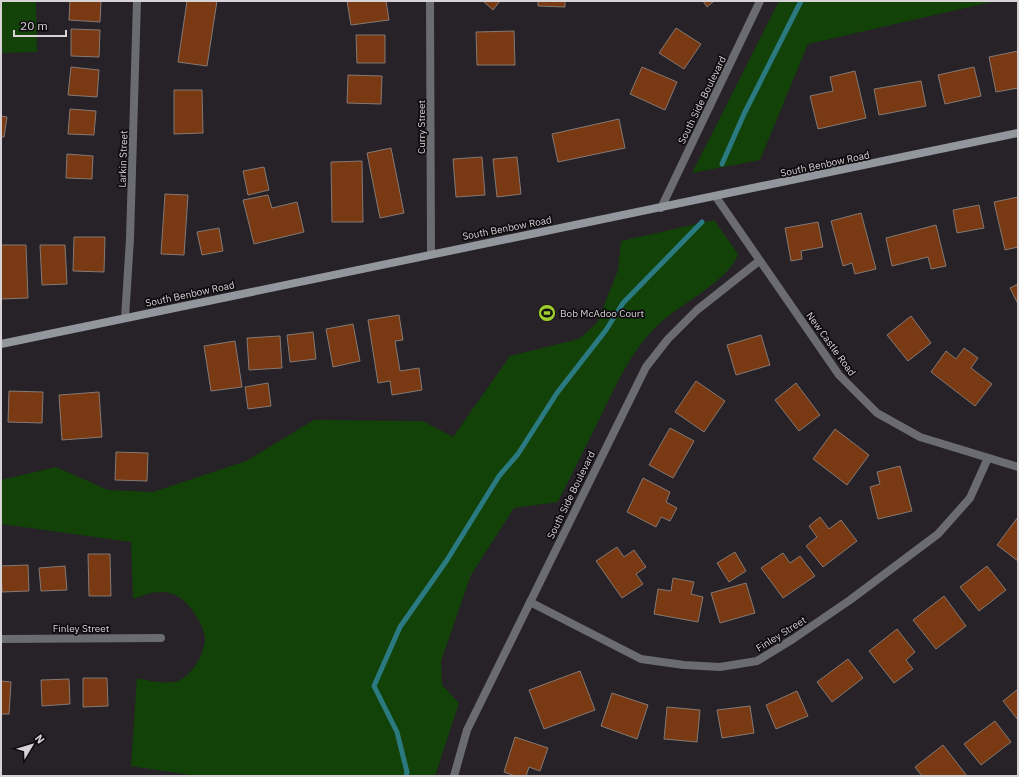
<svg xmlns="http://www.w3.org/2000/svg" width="1019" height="777" font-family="'IBM Plex Sans',sans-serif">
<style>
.green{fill:#124208}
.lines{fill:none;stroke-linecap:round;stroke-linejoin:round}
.stream{stroke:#2b7a82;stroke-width:5}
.building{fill:#793a13;stroke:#847973}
.minor{stroke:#6a6c71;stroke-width:8}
.secondary{stroke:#92969d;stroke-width:8}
.labels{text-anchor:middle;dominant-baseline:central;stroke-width:3.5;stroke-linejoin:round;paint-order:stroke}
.street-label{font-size:10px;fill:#d6d2d6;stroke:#0f0c0f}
.poi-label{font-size:10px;fill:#d6d2d6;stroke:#0f0c0f;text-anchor:start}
</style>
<rect width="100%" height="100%" fill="#272128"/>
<!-- green -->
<g class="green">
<polygon points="1,1 36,1 37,52 1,53"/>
<polygon points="779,1 996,1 808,44 760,160 692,173"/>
<path d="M 714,220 L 738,254 C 731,279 679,305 659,324 C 632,349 616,385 600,418 C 586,446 572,474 558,502 L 514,508 L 471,575 L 441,661 L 442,685 L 459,703 L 435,776 L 197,776 L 131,766 L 137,678 C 149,681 170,686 182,679 C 194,672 205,652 205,638 C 205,626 188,601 177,596 C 163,588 147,594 133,599 L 131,542 L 1,524 L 1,480 L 56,467 L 108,490 L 153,492 L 246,461 L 314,420 L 423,421 L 453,437 L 510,356 L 579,339 L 597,323 L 618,270 L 621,241 Z"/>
</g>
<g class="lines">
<!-- stream -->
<g class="stream">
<polyline points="722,164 744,114 801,1"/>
<polyline points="406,776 407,772 397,732 374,686 400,627 447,560 499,476 518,454 557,393 606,330 623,303 702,222"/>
</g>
</g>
<!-- building -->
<g class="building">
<polygon points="70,1 101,1 100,22 69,20"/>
<polygon points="187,1 217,1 207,66 178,62"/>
<polygon points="347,1 386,1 389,20 351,25"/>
<polygon points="483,1 500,1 493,10"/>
<polygon points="538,1 565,1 565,7 538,6"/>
<polygon points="703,1 714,1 707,7"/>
<polygon points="676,28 701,44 684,69 659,53"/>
<polygon points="71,29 100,30 99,57 71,56"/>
<polygon points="514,31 515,65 477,65 476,32"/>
<polygon points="356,35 385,35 385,63 357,63"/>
<polygon points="1018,51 1018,88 996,92 989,57"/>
<polygon points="71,67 99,70 97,97 68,95"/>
<polygon points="642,67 677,82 665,110 630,94"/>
<polygon points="974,67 981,96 945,104 938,75"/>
<polygon points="855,71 866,118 818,129 810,96 833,91 830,77"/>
<polygon points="348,75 382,76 381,104 347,103"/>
<polygon points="921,81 926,106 879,115 874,89"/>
<polygon points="174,90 202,90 203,133 174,134"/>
<polygon points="70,109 96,111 94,135 68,134"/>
<polygon points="1,116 7,117 4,137 1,137"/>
<polygon points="619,119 625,148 558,162 552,134"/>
<polygon points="391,148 404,213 380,218 367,153"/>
<polygon points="67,154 93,156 92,179 66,178"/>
<polygon points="482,157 485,195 456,197 453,159"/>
<polygon points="517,157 521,194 497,197 493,159"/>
<polygon points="362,161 363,222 332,222 331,162"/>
<polygon points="264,167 269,190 248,195 243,171"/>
<polygon points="165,194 188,195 184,255 161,254"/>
<polygon points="268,195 272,208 297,202 304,232 254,244 243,200"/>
<polygon points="1018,197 1018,247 1005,250 994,202"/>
<polygon points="979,205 984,228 957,233 953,210"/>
<polygon points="861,213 876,269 855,274 852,263 843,266 831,221"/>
<polygon points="818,222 823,247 801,251 802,259 791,261 785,228"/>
<polygon points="936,225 946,266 931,269 928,257 892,266 886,238"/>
<polygon points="219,228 223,251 202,255 197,232"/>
<polygon points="74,237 105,237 104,272 73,271"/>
<polygon points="1,245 26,245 28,298 1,299"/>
<polygon points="40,245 65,245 67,284 42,285"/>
<polygon points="1018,284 1018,304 1010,288"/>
<polygon points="399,315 403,340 395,341 400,371 419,368 422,390 392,395 390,381 378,383 368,320"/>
<polygon points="911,316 931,343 908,361 887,335"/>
<polygon points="353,324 360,361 333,367 326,329"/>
<polygon points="313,332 316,359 290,362 287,335"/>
<polygon points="761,335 770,365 736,375 727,345"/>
<polygon points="280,336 282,368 249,370 247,338"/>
<polygon points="235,341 242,387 211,391 204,346"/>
<polygon points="964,348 978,358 971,368 992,384 975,406 931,372 946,351 956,359"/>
<polygon points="696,381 725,401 704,432 675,412"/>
<polygon points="268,383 271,406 248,409 245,387"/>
<polygon points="796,383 820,415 799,431 775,400"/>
<polygon points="9,391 43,392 42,423 8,422"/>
<polygon points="99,392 102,437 62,440 59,395"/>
<polygon points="670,428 694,441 673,478 649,465"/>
<polygon points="835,429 869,455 847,485 813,459"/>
<polygon points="116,452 148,453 147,481 115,480"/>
<polygon points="900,466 912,511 878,519 870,487 880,484 877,472"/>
<polygon points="643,478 670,492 666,502 677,508 670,521 661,517 656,527 627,512"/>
<polygon points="820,517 829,529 841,520 857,541 823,567 806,546 817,537 809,526"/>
<polygon points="1018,517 1018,561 997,545"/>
<polygon points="617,547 624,557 634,550 646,567 636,574 643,584 622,598 596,561"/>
<polygon points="735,552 746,571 729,582 717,563"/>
<polygon points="783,553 790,563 800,556 815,576 783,598 761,568"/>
<polygon points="88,554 110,554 111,596 89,596"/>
<polygon points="28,565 29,591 2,592 1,566"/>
<polygon points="65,566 67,590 41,591 39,568"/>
<polygon points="987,566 1006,590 979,611 960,587"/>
<polygon points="673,578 694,582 691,594 703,597 698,622 654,614 658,589 671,591"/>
<polygon points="746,583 755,613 720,623 711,593"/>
<polygon points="944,596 966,626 936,649 913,620"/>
<polygon points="897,629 915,652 906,660 913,669 894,683 869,651"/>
<polygon points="848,659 863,678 832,702 817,682"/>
<polygon points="580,671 595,710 544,729 529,690"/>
<polygon points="83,678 107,678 108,706 83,707"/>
<polygon points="69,679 70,704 42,706 41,680"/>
<polygon points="1,681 11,682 9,714 1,714"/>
<polygon points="1018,689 1018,720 1003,701"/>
<polygon points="797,691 808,716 776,729 766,705"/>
<polygon points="612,693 648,705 637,739 601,726"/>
<polygon points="750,706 754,733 722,738 717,710"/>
<polygon points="667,707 700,710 697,742 664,739"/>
<polygon points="995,721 1011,742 981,765 964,744"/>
<polygon points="515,737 548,748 540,771 529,767 526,776 515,776 504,772"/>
<polygon points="943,745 967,776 922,776 915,767"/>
</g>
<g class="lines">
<!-- minor -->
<g class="minor">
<polyline points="430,1 431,254"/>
<polyline points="716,197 839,375 877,413 920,437 1018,467"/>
<polyline points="661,208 760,1"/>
<polyline points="125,318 130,239 137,1"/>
<polyline points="530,602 641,659 684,665 720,667 757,661 793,639 850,600 938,534 970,498 988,458"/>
<polyline points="1,639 161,638"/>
<polyline points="454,776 467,730 646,367 668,339 697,310 759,261"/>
</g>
<!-- secondary -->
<polyline class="secondary" points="1,344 1018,133"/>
</g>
<!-- icons -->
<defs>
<symbol id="stadium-disc" viewBox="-11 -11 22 22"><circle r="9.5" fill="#9dca2f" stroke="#0f0c0f"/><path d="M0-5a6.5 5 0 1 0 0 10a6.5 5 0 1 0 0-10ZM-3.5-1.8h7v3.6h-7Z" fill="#111"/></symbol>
</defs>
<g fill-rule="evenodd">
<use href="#stadium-disc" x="537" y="303" width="20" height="20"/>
</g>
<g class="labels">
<!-- street labels -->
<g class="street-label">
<text transform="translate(702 100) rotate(-64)">South Side Boulevard</text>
<text transform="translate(421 127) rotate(-90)">Curry Street</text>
<text transform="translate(123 159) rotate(-88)">Larkin Street</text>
<text transform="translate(825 164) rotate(-12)">South Benbow Road</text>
<text transform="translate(507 228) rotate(-11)">South Benbow Road</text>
<text transform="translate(190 294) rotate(-12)">South Benbow Road</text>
<text transform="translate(831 344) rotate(54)">New Castle Road</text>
<text transform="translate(571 495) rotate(-64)">South Side Boulevard</text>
<text x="81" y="628">Finley Street</text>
<text transform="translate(781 634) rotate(-32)">Finley Street</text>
</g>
<!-- poi labels -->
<g class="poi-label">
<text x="560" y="313">Bob McAdoo Court</text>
</g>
</g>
<!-- border -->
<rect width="1019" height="777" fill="none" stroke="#d6d2d6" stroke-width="4"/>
<!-- north arrow -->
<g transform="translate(32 745) rotate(52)" stroke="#0f0c0f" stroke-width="3" paint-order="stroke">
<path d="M0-3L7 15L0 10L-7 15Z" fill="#d6d2d6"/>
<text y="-6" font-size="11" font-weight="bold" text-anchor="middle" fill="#d6d2d6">N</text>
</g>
<!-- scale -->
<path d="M14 30v6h52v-6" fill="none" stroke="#d6d2d6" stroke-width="2"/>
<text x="20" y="30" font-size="12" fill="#d6d2d6" stroke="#0f0c0f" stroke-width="3" paint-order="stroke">20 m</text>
</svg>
